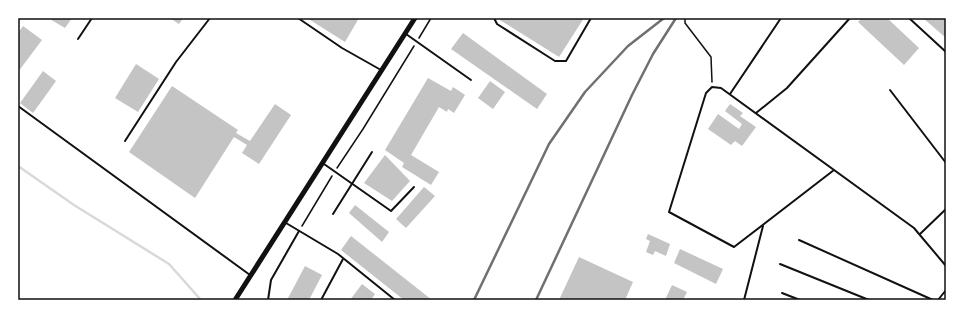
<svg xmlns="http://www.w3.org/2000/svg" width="964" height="318" font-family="Manrope,sans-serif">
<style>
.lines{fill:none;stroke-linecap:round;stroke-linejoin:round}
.stream{stroke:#d9d9d9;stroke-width:2.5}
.building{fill:#c4c4c4}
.path{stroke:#111;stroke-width:1.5}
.service{stroke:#111;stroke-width:2}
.secondary{stroke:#111;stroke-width:5}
.rail{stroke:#707070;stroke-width:2.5}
.neatline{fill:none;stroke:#111;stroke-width:1.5}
</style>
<rect width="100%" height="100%" fill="#fff"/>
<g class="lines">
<!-- stream -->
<polyline class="stream" points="18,166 74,205 169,264 201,300"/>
</g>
<!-- building -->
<g class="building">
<polygon points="48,18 72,18 65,28"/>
<polygon points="170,18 183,18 179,24"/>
<polygon points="307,18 359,18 345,42"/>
<polygon points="502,18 584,18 559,57 500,20"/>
<polygon points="862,18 887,18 919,48 904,65 858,22"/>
<polygon points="923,18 946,18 946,38"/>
<polygon points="23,26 42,40 18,72 18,33"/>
<polygon points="463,33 547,94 537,109 451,49"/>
<polygon points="136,64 159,79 138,112 115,98"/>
<polygon points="43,71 56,81 33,113 20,103"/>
<polygon points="428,78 451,91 453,87 465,95 454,113 448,109 447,112 439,107 411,155 439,172 431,185 402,167 404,163 385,150"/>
<polygon points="490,81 505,92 493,109 478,98"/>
<polygon points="172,86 238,130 236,133 250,141 275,104 291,115 259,164 242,153 247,145 234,137 195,198 129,152"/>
<polygon points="730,104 743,113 740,116 756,127 742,146 735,141 731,145 708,129 718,114 739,129 742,124 725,111"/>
<polygon points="385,155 410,181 392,201 364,183"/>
<polygon points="424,187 435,196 406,228 396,219"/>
<polygon points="355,205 389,232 382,242 349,213"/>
<polygon points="648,234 670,244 666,256 655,251 653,255 646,252 650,241 646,239"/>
<polygon points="351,236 432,300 404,300 341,250"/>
<polygon points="680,249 723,269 716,284 674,263"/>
<polygon points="579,257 633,282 625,300 559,300"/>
<polygon points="305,266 322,275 309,300 287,300"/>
<polygon points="362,284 375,294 371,300 350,300"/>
<polygon points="672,285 687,292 683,300 665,300"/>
</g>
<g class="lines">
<!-- path -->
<g class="path">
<polyline points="685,18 685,23 711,57 712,82"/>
<polyline points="419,38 431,18"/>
<polyline points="337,168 363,129 414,46"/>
<polyline points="302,226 332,176"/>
</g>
<!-- service -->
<g class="service">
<polyline points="298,18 342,48 381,70"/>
<polyline points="494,18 497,24 555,61 566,61 591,18"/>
<polyline points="909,18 946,52"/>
<polyline points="406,34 471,80"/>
<polyline points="78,39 92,18"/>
<polyline points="890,90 946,163"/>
<polyline points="730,94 781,18"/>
<polyline points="18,106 250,275"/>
<polyline points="756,113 787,88 850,18"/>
<polyline points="125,141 176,62 210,18"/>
<polyline points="324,164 391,211 414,187"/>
<polyline points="834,170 734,247 669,212 706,93 712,87 721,88 914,228 946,266"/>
<polyline points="333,214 372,152"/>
<polyline points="286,223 338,254 395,300"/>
<polyline points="920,234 946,209"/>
<polyline points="799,240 933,300"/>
<polyline points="780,264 869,300"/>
<polyline points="782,293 800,300"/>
<polyline points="268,300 271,280 299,231"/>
<polyline points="321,300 343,259"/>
<polyline points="744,300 763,226"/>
<polyline points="938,300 946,290"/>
</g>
<!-- secondary -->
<polyline class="secondary" points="235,300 415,18"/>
<!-- rail -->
<g class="rail">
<polyline points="474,300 549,144 585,92 628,46 664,18"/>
<polyline points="536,300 632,95 653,54 676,18"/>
</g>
</g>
<!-- border -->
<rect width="964" height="318" fill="none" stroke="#ffffff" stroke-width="38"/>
<rect x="19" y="19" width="926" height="280" class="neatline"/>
</svg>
